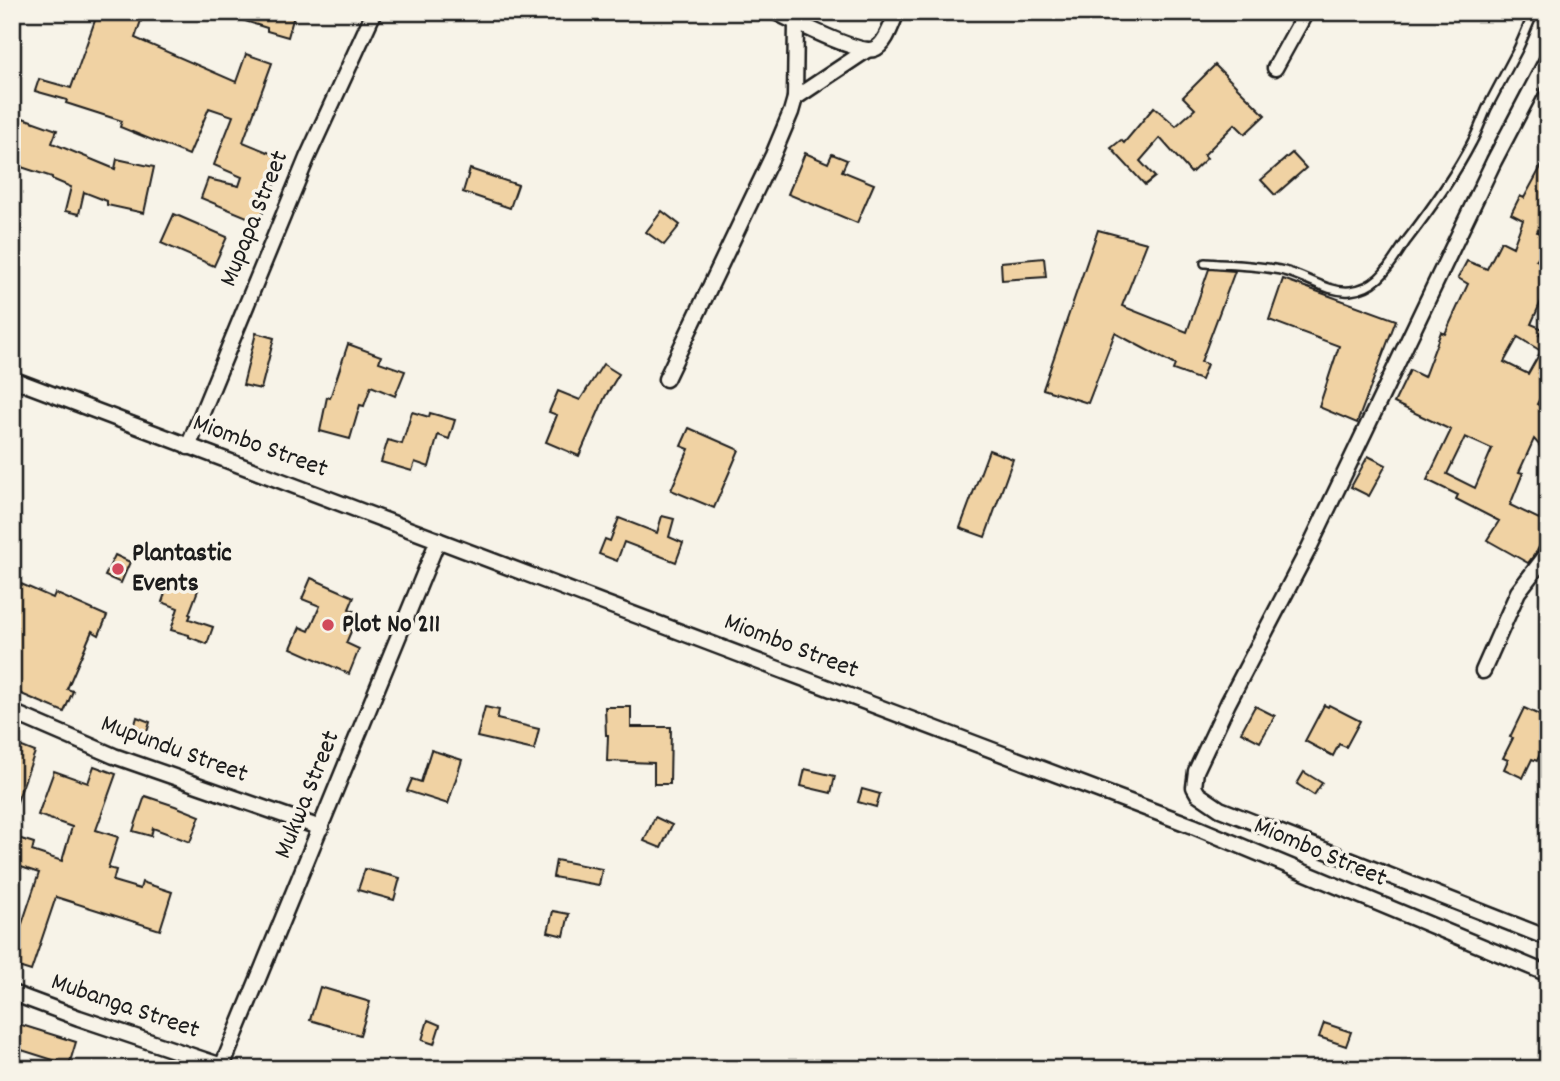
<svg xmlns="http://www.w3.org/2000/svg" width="1560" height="1081" font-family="Dekko,sans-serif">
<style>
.building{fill:#f0d2a3;stroke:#1c1c1c;stroke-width:2;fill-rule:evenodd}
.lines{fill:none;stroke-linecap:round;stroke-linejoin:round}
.service-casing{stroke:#1c1c1c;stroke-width:12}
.minor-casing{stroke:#1c1c1c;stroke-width:19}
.service{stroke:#f7f3e8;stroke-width:7}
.minor{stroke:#f7f3e8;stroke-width:14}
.poi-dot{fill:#d1495b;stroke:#f7f3e8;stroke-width:2.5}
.labels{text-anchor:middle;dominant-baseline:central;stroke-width:7;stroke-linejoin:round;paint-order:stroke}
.street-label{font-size:26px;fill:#1c1c1c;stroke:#f7f3e8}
.poi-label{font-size:26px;font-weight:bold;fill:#1c1c1c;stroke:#f7f3e8;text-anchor:start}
</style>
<rect width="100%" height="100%" fill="#f7f3e8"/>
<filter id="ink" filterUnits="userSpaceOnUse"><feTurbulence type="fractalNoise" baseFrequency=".0143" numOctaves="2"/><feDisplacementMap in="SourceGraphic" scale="14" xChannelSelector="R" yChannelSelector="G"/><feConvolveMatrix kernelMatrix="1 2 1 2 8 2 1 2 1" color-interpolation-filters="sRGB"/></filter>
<g filter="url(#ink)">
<!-- building -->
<g class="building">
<polygon points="98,12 144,12 135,38 236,82 246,54 272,63 243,142 285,159 259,222 201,198 208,179 239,186 242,177 214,165 233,116 209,108 189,155 120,127 122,121 66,103 67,100 35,91 39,79 71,88"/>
<polygon points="226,12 295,12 288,37 267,31 267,28 226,15"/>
<polygon points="1215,65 1265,115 1245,134 1235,124 1204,155 1207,158 1191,173 1160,138 1140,161 1155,177 1145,185 1111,148 1121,140 1124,143 1154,107 1176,126 1195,109 1183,97"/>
<polygon points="23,118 57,130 52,143 115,169 117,159 154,167 144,213 107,205 107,201 84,192 79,214 65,211 71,187 52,179 52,177 12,164 12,150"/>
<polygon points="805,153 828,163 832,154 847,160 842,171 874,184 857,223 788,194"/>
<polygon points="1292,153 1306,168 1275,195 1261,180"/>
<path d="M 1548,154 L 1548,210 L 1537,232 L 1548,239 L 1548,245 L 1536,260 L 1548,266 L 1548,286 L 1531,324 L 1543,329 L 1539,335 L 1548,338 L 1548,383 L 1537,404 L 1548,410 L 1548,455 L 1534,439 L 1519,472 L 1523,473 L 1510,505 L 1539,519 L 1548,503 L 1548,529 L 1537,551 L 1528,563 L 1487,540 L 1499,521 L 1456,499 L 1458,495 L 1427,480 L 1451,430 L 1394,403 L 1410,370 L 1424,377 L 1441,332 L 1445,334 L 1468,284 L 1458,278 L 1467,261 L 1487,269 L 1501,241 L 1513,247 L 1523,220 L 1511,214 L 1520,196 L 1524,198 ZM 1518,337 L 1541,351 L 1528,374 L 1504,362 ZM 1465,437 L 1492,449 L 1475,488 L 1447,474 Z"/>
<polygon points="470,169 518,185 510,208 463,192"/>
<polygon points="662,211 680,225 664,245 646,232"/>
<polygon points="174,214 227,237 214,266 161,243"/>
<polygon points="1098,230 1147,243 1122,306 1187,332 1209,269 1235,271 1201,362 1207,364 1201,380 1173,370 1175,365 1115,333 1088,403 1043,389"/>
<polygon points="1044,258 1046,277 1002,280 1001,262"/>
<polygon points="1283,279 1396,320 1357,423 1319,407 1339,346 1269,320"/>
<polygon points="256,333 274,338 261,389 243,385"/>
<polygon points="348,344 381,356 379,362 405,371 395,396 371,386 364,406 360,405 350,439 320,431 327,397 330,398"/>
<polygon points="603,364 619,374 605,397 579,456 546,442 557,415 549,412 558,391 580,400"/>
<polygon points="412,412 429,417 430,413 455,420 449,439 438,435 429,467 415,462 412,471 381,462 388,440 402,444"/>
<polygon points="689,428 739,450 714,508 671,490 689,449 681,446"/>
<polygon points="989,450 1013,459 985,537 960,528"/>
<polygon points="1368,456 1386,465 1369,496 1351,487"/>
<polygon points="662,516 674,519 669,537 683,543 676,562 624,542 617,561 599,554 605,539 610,541 619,518 657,533"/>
<polygon points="115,555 130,562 121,583 105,576"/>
<polygon points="311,578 354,597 349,609 359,613 346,643 359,649 349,674 291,648 300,627 309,631 320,606 302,599"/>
<polygon points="170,579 198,590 189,614 191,615 189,619 213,627 207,644 189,637 189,635 171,630 178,608 162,602"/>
<polygon points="12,580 53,598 55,593 107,616 99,635 92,631 67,689 73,691 64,712 12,690"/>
<polygon points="1324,705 1328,707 1329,705 1360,721 1346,747 1339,744 1333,756 1305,741"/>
<polygon points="1255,706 1275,716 1260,742 1241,732"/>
<polygon points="485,707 499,710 497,719 539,729 534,750 477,737"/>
<polygon points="605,707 631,707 631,727 671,727 670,784 654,784 654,763 607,761 608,735 606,735"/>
<polygon points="1524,708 1548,719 1548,752 1542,750 1537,761 1532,759 1523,778 1504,769 1508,760 1503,758 1513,738 1510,737"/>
<polygon points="137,717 150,722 144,742 131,738"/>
<polygon points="12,743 35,752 14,810 12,809"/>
<polygon points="431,750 462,760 448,804 407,791 412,779 421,782"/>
<polygon points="94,766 116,774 96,830 118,837 108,868 116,870 113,881 140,889 142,882 172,892 160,930 56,897 31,971 12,965 12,954 39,873 12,864 12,836 34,843 32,851 62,861 72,827 38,815 54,771 88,783"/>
<polygon points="805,769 835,776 831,793 801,786"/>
<polygon points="1304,772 1322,783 1314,795 1297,784"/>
<polygon points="862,789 880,794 876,807 858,802"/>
<polygon points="145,796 175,806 200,816 190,842 153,828 151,836 133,831"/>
<polygon points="655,817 672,825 661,848 644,841"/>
<polygon points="556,860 602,869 599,885 553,877"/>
<polygon points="365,869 400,878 394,900 358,890"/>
<polygon points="553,911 569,914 564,936 548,932"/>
<polygon points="320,987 370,1002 360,1035 310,1020"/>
<polygon points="428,1020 440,1025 434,1044 422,1040"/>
<polygon points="12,1022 76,1042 69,1065 12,1047"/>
<polygon points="1324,1023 1351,1032 1346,1046 1319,1037"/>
</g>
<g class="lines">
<defs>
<path id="service" d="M 1205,263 C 1231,265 1259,265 1284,271 C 1306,276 1328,293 1350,291 C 1381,288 1391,262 1407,240 C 1431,209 1454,177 1472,142 C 1478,131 1482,119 1487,108 C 1497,89 1507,70 1517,51 C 1523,39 1528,25 1534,12"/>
<g id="minor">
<path d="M 775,12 C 792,20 859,55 874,49 C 886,45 892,23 897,12"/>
<polyline points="1548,58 1494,161 1308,550 1228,703 1196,771 1194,787 1198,794 1220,809 1548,938"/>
<polyline points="1275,68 1306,12"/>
<polyline points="795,98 867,50"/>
<polyline points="12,379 1193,826 1548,974"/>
<polyline points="666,379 773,155 791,112 795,98 796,22"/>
<polyline points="188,447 307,158 374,12"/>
<polyline points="1483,671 1518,592 1548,553"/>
<polyline points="12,712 114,756 321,828"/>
<polyline points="12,993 79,1018 222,1066"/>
<polyline points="221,1069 438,540"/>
</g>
</defs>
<!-- service casing -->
<use href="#service" class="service-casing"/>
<!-- minor casing -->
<use href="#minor" class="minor-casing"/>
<!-- service -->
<use href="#service" class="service"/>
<!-- minor -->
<use href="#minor" class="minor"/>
</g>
</g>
<!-- markers -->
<g class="poi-dot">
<circle cx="118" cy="569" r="7"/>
<circle cx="328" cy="625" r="7"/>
</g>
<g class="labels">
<!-- street labels -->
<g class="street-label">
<text transform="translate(255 219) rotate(-68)">Mupapa Street</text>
<text transform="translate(260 447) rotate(20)">Miombo Street</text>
<text transform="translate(791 647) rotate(21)">Miombo Street</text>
<text transform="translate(174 750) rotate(20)">Mupundu Street</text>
<text transform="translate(308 795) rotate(-68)">Mukwa Street</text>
<text transform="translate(1320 853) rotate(23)">Miombo Street</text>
<text transform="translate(125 1007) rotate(19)">Mubanga Street</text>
</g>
<!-- poi labels -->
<g class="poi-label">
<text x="132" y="554">Plantastic<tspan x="132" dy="30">Events</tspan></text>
<text x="342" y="625">Plot No 211</text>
</g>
</g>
<!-- margin -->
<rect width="1560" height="1081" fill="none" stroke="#f7f3e8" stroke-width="42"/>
<rect x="21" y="21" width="1518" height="1039" fill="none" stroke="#1c1c1c" stroke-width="2.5" filter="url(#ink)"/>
</svg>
